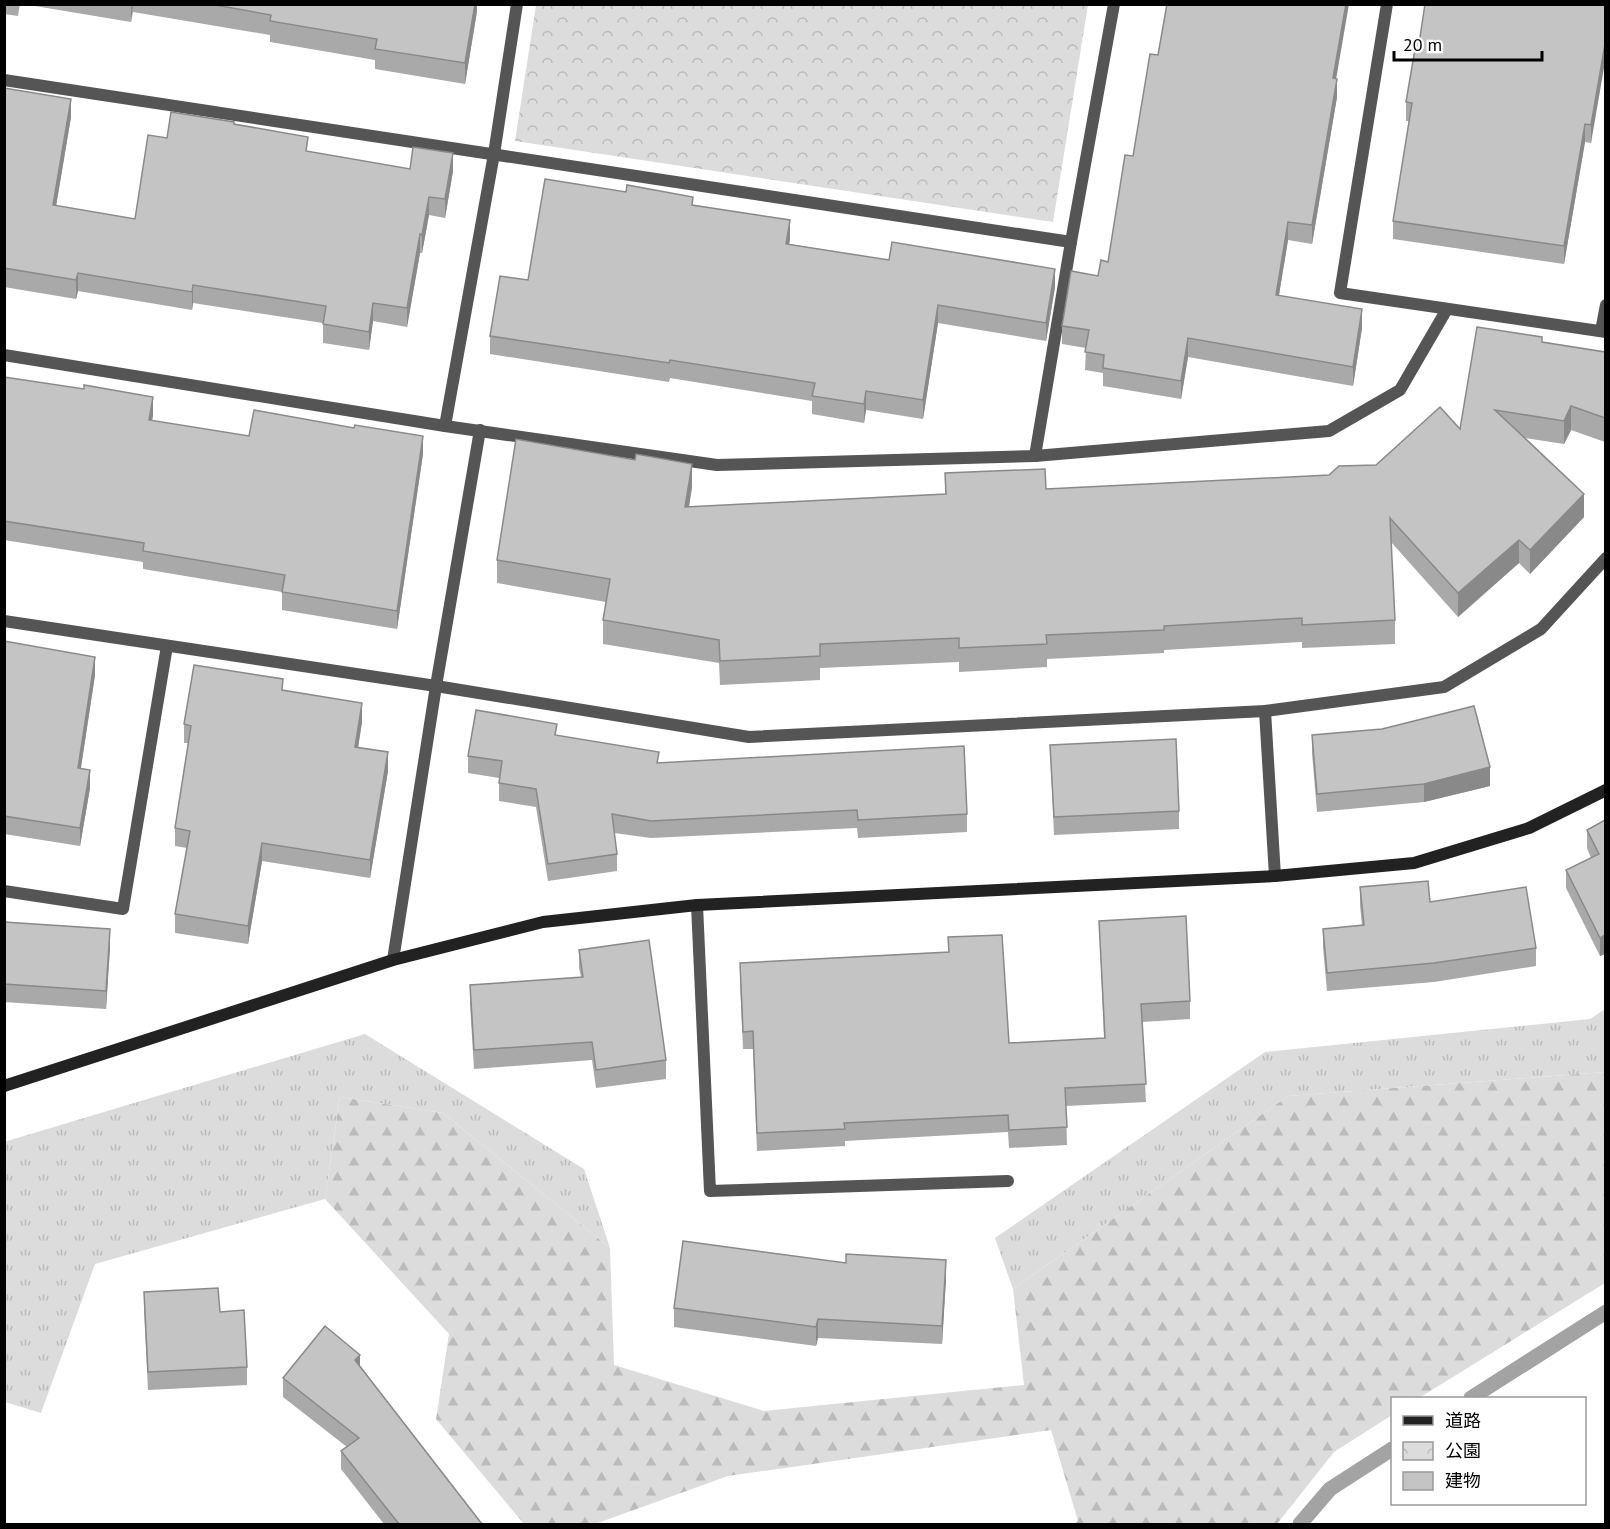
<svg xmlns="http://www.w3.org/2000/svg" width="1610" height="1529" font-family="'PT Sans','Noto Sans JP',sans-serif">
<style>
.grass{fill:url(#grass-tufts)}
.forest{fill:url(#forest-firs)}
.park{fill:url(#park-crowns)}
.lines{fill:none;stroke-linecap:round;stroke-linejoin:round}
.stream{stroke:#a3a3a3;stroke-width:15}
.street{stroke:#555;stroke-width:12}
.secondary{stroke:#222;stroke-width:12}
.wall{fill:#a9a9a9}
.shaded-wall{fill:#898989}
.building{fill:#c4c4c4;stroke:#898989;stroke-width:1.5}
</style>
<defs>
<pattern id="grass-tufts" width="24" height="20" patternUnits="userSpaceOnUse" patternTransform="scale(1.5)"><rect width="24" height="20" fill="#dcdcdc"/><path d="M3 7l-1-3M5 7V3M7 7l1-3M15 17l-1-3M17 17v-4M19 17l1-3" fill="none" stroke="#bbb"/></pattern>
<pattern id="forest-firs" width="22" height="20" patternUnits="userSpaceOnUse" patternTransform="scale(1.5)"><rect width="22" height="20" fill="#dcdcdc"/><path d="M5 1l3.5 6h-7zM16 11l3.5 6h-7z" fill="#bbb"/></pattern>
<pattern id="park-crowns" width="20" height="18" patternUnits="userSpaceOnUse" patternTransform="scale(1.5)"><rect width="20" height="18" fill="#dcdcdc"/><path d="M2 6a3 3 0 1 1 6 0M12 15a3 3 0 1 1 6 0" fill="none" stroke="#bbb"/></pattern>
</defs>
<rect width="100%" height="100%" fill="#fff"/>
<!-- grass -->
<g class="grass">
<polygon points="1605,1009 1605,1072 1288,1096 1013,1289 995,1238 1265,1052 1590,1019"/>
<polygon points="365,1034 584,1169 610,1248 443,1113 340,1097 325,1199 95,1264 41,1413 5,1402 4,1142"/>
</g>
<!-- forest -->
<polygon class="forest" points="1605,1072 1605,1283 1419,1398 1392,1398 1392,1415 1334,1452 1277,1524 1074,1524 1078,1521 1051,1430 728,1476 595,1524 524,1524 436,1419 449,1334 325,1199 340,1097 443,1113 610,1248 614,1365 764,1411 1024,1385 1013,1289 1288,1096"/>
<!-- park -->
<polygon class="park" points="536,5 1088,5 1053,222 515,141"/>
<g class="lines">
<!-- stream -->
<g class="stream">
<polyline points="1471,1398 1606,1312"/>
<polyline points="1300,1524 1330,1489 1392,1449"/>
</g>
<!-- street -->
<g class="street">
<polyline points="1387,4 1340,293 1606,332"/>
<polyline points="4,80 1071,242"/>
<polyline points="1601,331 1606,305"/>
<polyline points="4,355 445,426 717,465 1035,456 1329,431 1400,390 1447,309"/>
<polyline points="445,426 494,154 517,4"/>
<polyline points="1035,456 1071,242 1114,4"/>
<polyline points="4,621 436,686 749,737 1265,711 1444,687 1541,629 1606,558"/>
<polyline points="1265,711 1275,876"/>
<polyline points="4,891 123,909 167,646"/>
<polyline points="697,905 710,1191 1008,1181"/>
<polyline points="393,960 436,686 480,430"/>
</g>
<!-- secondary -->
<polyline class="secondary" points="4,1086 393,960 543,922 697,905 1275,876 1414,863 1529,828 1606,790"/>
</g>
<!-- wall -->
<g class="wall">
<polygon points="4,4 20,4 18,16 4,14"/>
<polygon points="23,4 477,4 477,11 465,84 375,69 375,60 270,42 270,35 133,12 131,22"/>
<polygon points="1605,4 1591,143 1585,142 1564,264 1393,239 1393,221 1409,121 1406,121 1406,102 1419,44"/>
<polygon points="1158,55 1336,79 1337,97 1312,244 1288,240 1279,295 1362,328 1353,386 1188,357 1181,399 1103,386 1103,373 1085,370 1086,348 1062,344 1062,326 1108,262 1133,156"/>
<polygon points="4,88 71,117 56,206 135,219 167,138 234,125 308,152 410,169 453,171 445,218 429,215 422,253 420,253 407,327 373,321 369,350 323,343 323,323 193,303 192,310 78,291 76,299 4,287"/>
<polygon points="693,205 790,239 789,244 1055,287 1046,341 938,323 923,419 866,410 864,423 812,414 812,401 670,378 669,382 490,354 490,336 528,280"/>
<polygon points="1542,342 1605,352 1605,442 1571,430 1564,444 1525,438 1584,517 1530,574 1519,563 1458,617 1391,542 1395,620 1395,644 1302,648 1302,642 1164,650 1164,653 1047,659 1047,667 959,672 959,662 820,668 820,680 720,685 719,663 603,644 603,620 606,602 497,583 497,560 692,487 689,507 945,494 945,473 1046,489 1329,475 1376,465 1460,429"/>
<polygon points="4,377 153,415 152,421 249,436 423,454 397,629 282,610 282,592 143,569 143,562 4,540"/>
<polygon points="4,641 95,675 81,768 90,788 80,846 4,834"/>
<polygon points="283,691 362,722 358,748 388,771 370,878 262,861 248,944 175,933 175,914 187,848 175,846 175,828 188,743 184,743 184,724"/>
<polygon points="1312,735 1490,786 1424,802 1317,812 1312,753"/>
<polygon points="557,736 659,763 967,814 967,832 858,838 857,828 651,838 614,833 617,854 617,871 548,881 536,807 499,801 499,778 468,773 468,756"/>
<polygon points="1050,745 1179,811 1179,829 1054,835"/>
<polygon points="1605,820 1605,954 1600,956 1566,888 1566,870 1591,858 1587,848 1587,830"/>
<polygon points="1360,887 1430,902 1536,948 1536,966 1434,982 1327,991 1323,947 1323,929 1362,926 1360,905"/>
<polygon points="1099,921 1190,1001 1190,1019 1142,1022 1146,1102 1066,1106 1067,1145 1009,1148 1008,1132 845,1141 845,1146 757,1151 753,1049 743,1049 740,981 740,963 948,952 948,937 1009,1043 1104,1038"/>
<polygon points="4,922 110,947 106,1009 4,1002"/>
<polygon points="579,950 666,1060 666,1079 596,1088 592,1060 474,1069 470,1004 470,985 581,977 579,968"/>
<polygon points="846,1263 946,1279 942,1344 818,1338 816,1346 674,1327 674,1308"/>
<polygon points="144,1292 220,1312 247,1367 247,1385 148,1390 144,1310"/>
<polygon points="360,1366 482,1524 384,1524 341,1469 341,1451 347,1447 283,1397 283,1378"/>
</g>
<!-- shaded-wall -->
<g class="shaded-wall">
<polygon points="131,4 133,4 131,22"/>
<polygon points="475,4 477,4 477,11 465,84 465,63"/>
<polygon points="1346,4 1349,4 1333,97 1333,78"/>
<polygon points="1605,44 1605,62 1591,143 1591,125"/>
<polygon points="1337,79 1337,97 1312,244 1312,225"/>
<polygon points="71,99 71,117 53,224 53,205"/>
<polygon points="1585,124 1585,142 1564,264 1564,246"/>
<polygon points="453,153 453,171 445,218 445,199"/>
<polygon points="429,197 429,215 422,253 422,235"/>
<polygon points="790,220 790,239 786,262 786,244"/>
<polygon points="1288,222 1288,240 1276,313 1276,295"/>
<polygon points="420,234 420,253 407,327 407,308"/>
<polygon points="1055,269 1055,287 1046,341 1046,323"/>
<polygon points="78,273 78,291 76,299 76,280"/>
<polygon points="193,285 193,303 192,310 192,292"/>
<polygon points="373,303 373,321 369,350 369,332"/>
<polygon points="938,305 938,323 923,419 923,400"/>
<polygon points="1362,309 1362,328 1353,386 1353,367"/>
<polygon points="1188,338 1188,357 1181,399 1181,381"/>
<polygon points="866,391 866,410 864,423 864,404"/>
<polygon points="153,397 153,415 149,439 149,420"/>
<polygon points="1571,406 1571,430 1564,444 1564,421"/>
<polygon points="423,436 423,454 397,629 397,611"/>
<polygon points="692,464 692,487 685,531 685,507"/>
<polygon points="1584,494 1584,517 1530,574 1530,550"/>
<polygon points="1519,540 1519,563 1458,617 1458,593"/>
<polygon points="95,657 95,675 78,786 78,768"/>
<polygon points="362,703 362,722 355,766 355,747"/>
<polygon points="388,752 388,771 370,878 370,860"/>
<polygon points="1490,767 1490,786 1424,802 1424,784"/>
<polygon points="90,770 90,788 80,846 80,828"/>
<polygon points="262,843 262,861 248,944 248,926"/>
<polygon points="110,929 110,947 106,1009 106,991"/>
<polygon points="1605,935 1605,954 1600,956 1600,938"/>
<polygon points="946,1260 946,1279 942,1344 942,1326"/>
<polygon points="818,1319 818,1338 816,1346 816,1327"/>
<polygon points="360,1355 360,1373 355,1360"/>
</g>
<!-- building -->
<g class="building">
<polygon points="210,4 475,4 465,63 375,49 377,39 270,21 271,15"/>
<polygon points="1167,4 1346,4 1333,78 1337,79 1312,225 1288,222 1276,295 1362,309 1353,367 1188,338 1181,381 1103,368 1104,355 1085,352 1089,330 1062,326 1071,271 1098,276 1101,260 1108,262 1125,155 1133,156 1150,54 1158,55"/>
<polygon points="1425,4 1605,4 1605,44 1591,125 1585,124 1564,246 1393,221 1412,103 1406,102 1416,43 1419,44"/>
<polygon points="4,88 71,99 53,205 135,219 148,135 167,138 171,112 234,122 234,124 308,137 306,151 410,169 413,147 453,153 445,199 429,197 422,235 420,234 407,308 373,303 369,332 323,324 326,306 193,285 192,292 78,273 76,280 4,268"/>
<polygon points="545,179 626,192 627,185 693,197 692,205 790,220 786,244 889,260 892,242 1055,269 1046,323 938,305 923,400 866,391 864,404 812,396 815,383 670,360 669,363 490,336 500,276 528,280"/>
<polygon points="1477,327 1542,337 1542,342 1605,352 1605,418 1571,406 1564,421 1495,410 1584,494 1530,550 1519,540 1458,593 1390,518 1395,620 1302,625 1302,618 1164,626 1164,630 1046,635 1047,644 959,648 959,638 820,644 820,656 720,661 719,640 603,620 610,579 497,560 516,439 635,460 636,454 692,464 685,507 946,494 945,473 1045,469 1046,489 1329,475 1339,466 1376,465 1440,407 1460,429"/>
<polygon points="4,377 84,389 84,385 153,397 149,420 249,436 254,410 354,428 355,425 423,436 397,611 282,592 285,575 143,551 144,543 4,521"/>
<polygon points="4,641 95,657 78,768 90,770 80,828 4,816"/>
<polygon points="194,665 283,679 282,690 362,703 355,747 388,752 370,860 262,843 248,926 175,914 190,831 175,828 191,726 184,724"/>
<polygon points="1474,706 1490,767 1424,784 1317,794 1312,735 1382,729"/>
<polygon points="476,710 557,724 555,735 659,752 657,763 964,746 967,814 858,820 857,810 651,821 612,814 617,854 548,864 536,789 499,783 502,761 468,756"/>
<polygon points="1176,739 1179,811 1054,817 1050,745"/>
<polygon points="1605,820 1605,935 1600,938 1566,870 1599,854 1587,830"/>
<polygon points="1428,881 1430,902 1526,887 1536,948 1434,963 1327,973 1323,929 1364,925 1360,887"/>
<polygon points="1186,916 1190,1001 1141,1004 1146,1084 1065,1088 1067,1127 1009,1130 1008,1115 844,1123 845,1129 757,1133 753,1031 743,1032 740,963 949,952 948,937 1002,935 1009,1043 1105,1038 1099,921"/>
<polygon points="4,922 110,929 106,991 4,984"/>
<polygon points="649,940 666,1060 596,1070 592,1042 474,1050 470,985 583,977 579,950"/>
<polygon points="683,1241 846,1263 846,1254 946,1260 942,1326 818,1319 816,1327 674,1308"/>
<polygon points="218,1288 220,1312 244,1310 247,1367 148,1372 144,1292"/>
<polygon points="325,1326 360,1355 355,1360 482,1524 399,1524 341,1451 359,1438 283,1378"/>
</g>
<!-- border -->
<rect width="1610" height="1529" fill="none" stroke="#000000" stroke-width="12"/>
<!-- legend -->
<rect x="1391" y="1397" width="195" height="108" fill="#ffffff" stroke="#999999" stroke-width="1.5"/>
<rect x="1403" y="1416" width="30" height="9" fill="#222222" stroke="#999999" stroke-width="1.5"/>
<text x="1445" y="1427" font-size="18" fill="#000000">道路</text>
<rect x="1403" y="1442" width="30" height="18" fill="url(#park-crowns)" stroke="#999999" stroke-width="1.5"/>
<text x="1445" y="1457" font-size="18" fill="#000000">公園</text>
<rect x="1403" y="1472" width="30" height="18" fill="#c4c4c4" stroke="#999999" stroke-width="1.5"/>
<text x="1445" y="1487" font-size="18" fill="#000000">建物</text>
<!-- scale -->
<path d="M1394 51v9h148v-9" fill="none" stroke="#000000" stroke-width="3"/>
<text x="1403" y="51" font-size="18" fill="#000000" stroke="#ffffff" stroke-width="4.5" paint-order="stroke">20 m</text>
</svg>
